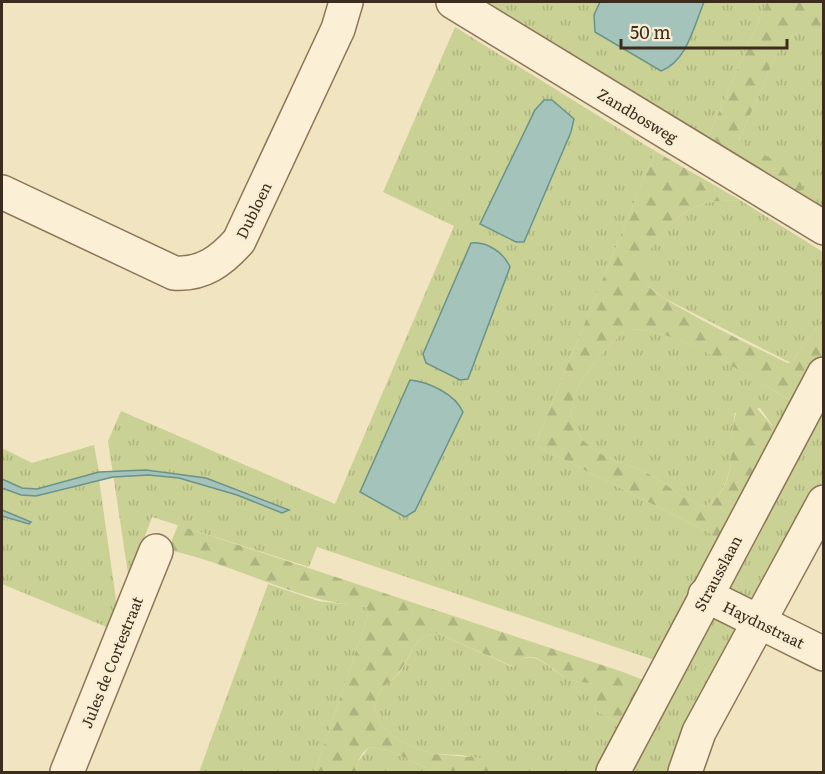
<svg xmlns="http://www.w3.org/2000/svg" width="825" height="774" font-family="Literata,serif">
<style>
.grass{fill:url(#grass-tufts)}
.forest{fill:url(#forest-firs)}
.water{fill:#a4c4bb;stroke:#6a9389;stroke-width:1.5}
.lines{fill:none;stroke-linecap:round;stroke-linejoin:round}
.minor-casing{stroke:#8d7457;stroke-width:36}
.minor{stroke:#fbf0d5;stroke-width:33}
.labels{text-anchor:middle;dominant-baseline:central;stroke-width:4.5;stroke-linejoin:round;paint-order:stroke}
.street-label{font-size:15px;fill:#3b2c1d;stroke:#f8edd2}
</style>
<defs>
<pattern id="grass-tufts" width="24" height="20" patternUnits="userSpaceOnUse" patternTransform="scale(1.5)"><rect width="24" height="20" fill="#c9d194"/><path d="M3 7l-1-3M5 7V3M7 7l1-3M15 17l-1-3M17 17v-4M19 17l1-3" fill="none" stroke="#aeb47f"/></pattern>
<pattern id="forest-firs" width="22" height="20" patternUnits="userSpaceOnUse" patternTransform="scale(1.5)"><rect width="22" height="20" fill="#c9d194"/><path d="M5 1l3.5 6h-7zM16 11l3.5 6h-7z" fill="#aeb47f"/></pattern>
</defs>
<rect width="100%" height="100%" fill="#f1e4c1"/>
<!-- grass -->
<g class="grass">
<polygon points="466,2 767,2 705,144"/>
<polygon points="455,27 655,151 535,445 710,533 722,546 660,662 317,547 309,567 152,517 129,580 108,441 121,411 335,504 454,226 383,192"/>
<polygon points="798,31 824,48 823,215 794,198 739,140 780,46"/>
<path d="M 740,200 L 823,252 L 823,323 L 814,331 L 791,363 L 664,298 L 641,281 L 638,274 C 651,243 669,216 703,204 C 714,200 729,201 740,200 Z"/>
<path d="M 626,329 C 680,327 750,378 797,404 L 784,431 L 774,428 L 760,408 L 735,413 C 729,447 739,486 705,506 C 683,501 666,482 645,472 C 626,463 600,458 584,441 C 548,404 600,355 626,329 Z"/>
<polygon points="823,393 823,481 772,575 749,605 730,597 724,580"/>
<polygon points="94,445 99,472 37,489 22,489 2,479 2,448 32,463"/>
<path d="M 99,479 L 117,607 L 109,628 L 2,584 L 2,488 C 39,502 62,489 99,479 Z"/>
<polygon points="268,584 318,601 367,607 368,615 315,772 199,772"/>
<polygon points="723,611 743,632 666,772 622,772 704,618"/>
<path d="M 437,633 L 513,667 C 532,642 550,672 569,679 C 579,683 590,682 601,686 L 594,710 L 626,726 L 601,772 L 520,772 L 462,755 L 433,754 L 401,742 L 381,725 L 374,707 C 382,681 390,686 402,669 C 413,652 413,637 437,633 Z"/>
<polygon points="369,747 388,750 435,772 356,772 358,762"/>
</g>
<!-- forest -->
<g class="forest">
<polygon points="767,2 823,2 823,48 798,31 780,46 739,140 799,175 803,188 794,198 705,144"/>
<path d="M 655,151 L 740,200 C 729,201 714,200 703,204 C 669,216 651,243 638,275 C 647,297 760,349 787,363 L 791,363 L 814,331 L 823,323 L 823,356 L 797,404 C 750,378 679,327 626,329 C 600,355 548,404 584,441 C 600,458 626,463 645,472 C 666,482 683,501 705,506 C 745,483 723,439 740,402 L 748,398 L 774,428 L 784,431 L 722,546 L 710,533 L 535,445 Z"/>
<path d="M 178,525 L 623,672 L 643,680 L 647,687 L 626,726 L 594,710 L 600,686 C 590,682 579,683 568,679 C 552,672 531,641 514,667 L 437,633 C 413,637 413,652 402,668 C 390,686 382,681 374,707 L 381,725 L 401,742 L 433,754 L 494,759 L 520,772 L 435,772 L 388,750 L 369,747 C 360,754 358,761 356,772 L 315,772 L 368,615 L 367,607 C 296,602 236,564 168,550 Z"/>
</g>
<!-- water -->
<g class="water">
<path d="M 600,2 L 704,2 C 694,26 687,61 661,71 L 595,32 L 594,15 Z"/>
<polygon points="544,100 552,100 574,119 571,132 524,242 516,242 480,224 535,110"/>
<path d="M 471,243 C 487,241 504,253 510,267 L 468,379 L 460,380 L 426,363 L 423,354 Z"/>
<path d="M 410,380 C 429,382 455,394 463,412 L 415,511 L 405,517 L 360,492 Z"/>
<polygon points="146,470 206,478 289,510 282,513 237,495 179,478 149,475 113,477 36,496 21,495 2,488 2,479 22,488 37,489 99,472"/>
<polygon points="2,510 31,522 29,524 2,516"/>
</g>
<g class="lines">
<defs>
<g id="minor">
<polyline points="453,2 824,228"/>
<path d="M 2,192 L 174,273 C 203,275 221,261 239,241 L 338,29 L 346,2"/>
<polyline points="705,595 824,654"/>
<polyline points="67,772 156,551"/>
<polyline points="613,772 824,374"/>
<polyline points="685,772 699,732 824,502"/>
</g>
</defs>
<!-- minor casing -->
<use href="#minor" class="minor-casing"/>
<!-- minor -->
<use href="#minor" class="minor"/>
</g>
<g class="labels">
<!-- street labels -->
<g class="street-label">
<text transform="translate(638 115) rotate(31)">Zandbosweg</text>
<text transform="translate(253 210) rotate(-64)">Dubloen</text>
<text transform="translate(717 573) rotate(-62)">Strausslaan</text>
<text transform="translate(764 624) rotate(26)">Haydnstraat</text>
<text transform="translate(111 662) rotate(-68)">Jules de Cortestraat</text>
</g>
</g>
<!-- border -->
<rect width="825" height="774" fill="none" stroke="#3b2c1d" stroke-width="6"/>
<!-- scale -->
<path d="M621 39v9h166v-9" fill="none" stroke="#3b2c1d" stroke-width="3"/>
<text x="630" y="39" font-size="18" fill="#3b2c1d" stroke="#f8edd2" stroke-width="4.5" paint-order="stroke">50 m</text>
</svg>
